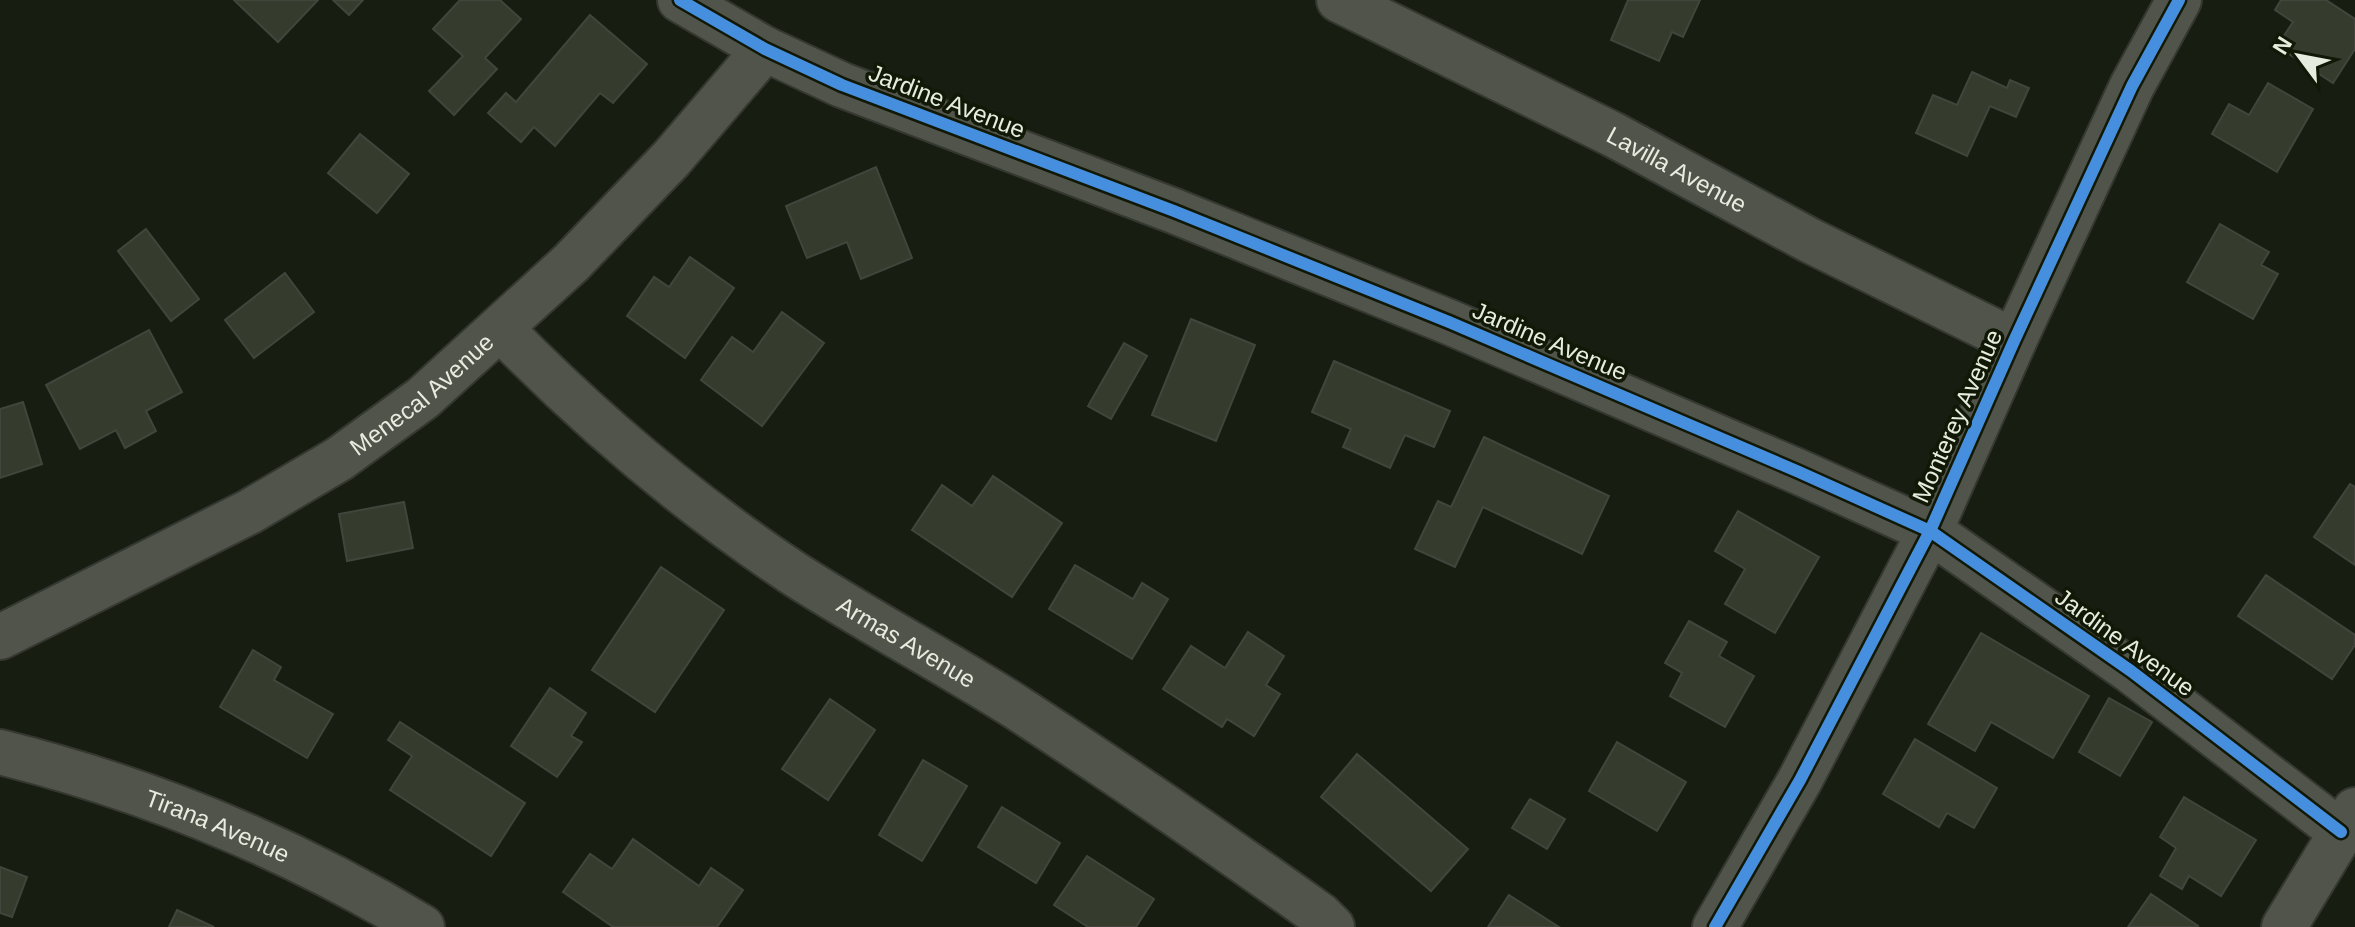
<svg xmlns="http://www.w3.org/2000/svg" width="2355" height="927" font-family="Helvetica,sans-serif">
<style>
.building{fill:#363c2d;stroke:#41453c;stroke-width:2}
.lines{fill:none;stroke-linecap:round;stroke-linejoin:round}
.minor-casing{stroke:#353830;stroke-width:48}
.minor{stroke:#50544a;stroke-width:44}
.cycleway-casing{stroke:#111805;stroke-width:17}
.cycleway{stroke:#468fdf;stroke-width:12}
.labels{text-anchor:middle;dominant-baseline:central;stroke-width:7;stroke-linejoin:round;paint-order:stroke}
.street-label{font-size:24px;fill:#e6ecde;stroke:#111805}
</style>
<rect width="100%" height="100%" fill="#181d12"/>
<!-- building -->
<g class="building">
<polygon points="234,0 318,0 278,42"/>
<polygon points="333,0 363,0 349,15"/>
<polygon points="460,0 500,0 521,19 485,58 497,69 454,115 429,91 463,56 433,29"/>
<polygon points="1628,0 1700,0 1683,37 1672,32 1659,61 1611,40"/>
<polygon points="2281,0 2326,0 2355,19 2355,49 2333,83 2277,46 2293,22 2275,10"/>
<polygon points="590,15 647,64 613,103 600,93 555,146 534,127 521,142 488,113 506,93 516,102"/>
<polygon points="1972,72 2007,88 2010,80 2029,88 2016,117 1990,106 1967,156 1916,133 1933,95 1957,105"/>
<polygon points="2268,83 2313,109 2277,172 2212,134 2229,104 2249,115"/>
<polygon points="360,134 409,174 377,213 328,173"/>
<polygon points="876,167 912,258 861,279 847,242 807,258 786,206"/>
<polygon points="2220,224 2269,252 2261,265 2278,274 2253,319 2187,282"/>
<polygon points="146,229 199,299 171,321 118,251"/>
<polygon points="690,257 734,288 685,358 627,316 654,277 669,287"/>
<polygon points="285,273 314,312 254,358 225,320"/>
<polygon points="782,312 824,343 762,426 701,380 732,337 753,352"/>
<polygon points="1191,319 1255,345 1216,441 1152,415"/>
<polygon points="149,330 182,392 146,411 156,431 125,448 116,430 80,449 46,385"/>
<polygon points="1124,343 1147,356 1111,419 1088,406"/>
<polygon points="1334,361 1450,411 1434,447 1405,435 1390,468 1343,447 1351,429 1312,412"/>
<polygon points="23,402 42,464 0,478 0,409"/>
<polygon points="1484,437 1609,496 1582,554 1483,507 1455,567 1415,549 1438,501 1451,507"/>
<polygon points="993,476 1062,523 1012,597 912,530 942,485 972,506"/>
<polygon points="2350,484 2355,487 2355,565 2314,537"/>
<polygon points="404,502 413,548 347,561 339,514"/>
<polygon points="1738,511 1819,557 1775,633 1725,604 1745,569 1715,551"/>
<polygon points="1075,565 1133,599 1142,583 1168,599 1132,659 1049,609"/>
<polygon points="661,567 724,610 655,712 592,670"/>
<polygon points="2266,575 2355,635 2355,645 2332,679 2238,616"/>
<polygon points="1689,621 1727,642 1719,656 1754,676 1725,727 1670,696 1682,673 1665,663"/>
<polygon points="1248,632 1284,656 1266,685 1280,694 1254,736 1227,719 1222,727 1163,689 1191,646 1225,668"/>
<polygon points="1981,633 2089,696 2053,758 1991,722 1975,751 1928,724"/>
<polygon points="253,650 281,667 274,680 333,714 307,758 220,707"/>
<polygon points="550,688 586,713 571,736 582,742 557,777 511,746"/>
<polygon points="2109,698 2152,722 2120,776 2079,752"/>
<polygon points="830,699 875,730 828,800 782,769"/>
<polygon points="400,722 525,803 491,856 390,790 412,756 388,740"/>
<polygon points="1915,739 1997,788 1974,828 1947,813 1939,827 1883,794"/>
<polygon points="1617,742 1686,782 1657,831 1589,791"/>
<polygon points="1357,754 1468,849 1431,891 1321,797"/>
<polygon points="923,760 967,786 922,861 879,835"/>
<polygon points="2184,797 2256,840 2221,896 2189,876 2182,889 2160,876 2176,848 2160,837"/>
<polygon points="1530,799 1565,819 1547,849 1512,828"/>
<polygon points="1002,807 1060,843 1036,883 978,847"/>
<polygon points="633,839 699,886 711,868 743,890 717,927 613,927 563,892 590,854 612,869"/>
<polygon points="1087,856 1154,899 1136,927 1088,927 1054,905"/>
<polygon points="0,867 27,877 12,917 0,913"/>
<polygon points="2151,894 2198,926 2197,927 2128,927"/>
<polygon points="1509,895 1559,927 1488,927"/>
<polygon points="177,910 214,927 169,927"/>
</g>
<g class="lines">
<defs>
<g id="minor">
<polyline points="680,0 765,49 842,85 1174,211 1449,322 1799,472 1930,531 2131,671 2341,832"/>
<path id="s1" d="M 1339,0 L 1612,134 L 1809,240 L 2014,341"/>
<path id="s2" d="M 501,329 C 590,420 688,503 793,573 C 866,620 943,661 1016,707 C 1119,774 1220,844 1320,915 L 1332,927"/>
<path id="s3" d="M 0,637 L 249,512 L 339,459 L 423,398 L 571,263 L 671,159 L 765,49"/>
<path id="s4" d="M 0,752 C 148,789 291,848 422,927"/>
<polyline points="1715,927 1800,780 1930,531 2014,341 2132,86 2179,0"/>
<polyline points="2284,927 2355,810"/>
</g>
</defs>
<!-- minor casing -->
<use href="#minor" class="minor-casing"/>
<!-- minor -->
<use href="#minor" class="minor"/>
<defs>
<g id="cycleway">
<polyline points="680,0 765,49 842,85 1174,211 1449,322 1799,472 1930,531 2131,671 2341,832"/>
<polyline points="1715,927 1800,780 1930,531 2014,341 2132,86 2179,0"/>
</g>
</defs>
<!-- cycleway casing -->
<use href="#cycleway" class="cycleway-casing"/>
<!-- cycleway -->
<use href="#cycleway" class="cycleway"/>
</g>
<g class="labels">
<!-- street labels -->
<g class="street-label">
<text transform="translate(947 101) rotate(21)">Jardine Avenue</text>
<text stroke="none"><textPath href="#s1" startOffset="378">Lavilla Avenue</textPath></text>
<text transform="translate(1550 341) rotate(23)">Jardine Avenue</text>
<text stroke="none"><textPath href="#s3" startOffset="488">Menecal Avenue</textPath></text>
<text transform="translate(1957 416) rotate(-66)">Monterey Avenue</text>
<text stroke="none"><textPath href="#s2" startOffset="514">Armas Avenue</textPath></text>
<text transform="translate(2125 642) rotate(36)">Jardine Avenue</text>
<text stroke="none"><textPath href="#s4" startOffset="230">Tirana Avenue</textPath></text>
</g>
</g>
<!-- north arrow -->
<g transform="translate(2299 56) rotate(302)" stroke="#111805" stroke-width="6" paint-order="stroke">
<path d="M0-6L14 30L0 20L-14 30Z" fill="#e6ecde"/>
<text y="-12" font-size="22" font-weight="bold" text-anchor="middle" fill="#e6ecde">N</text>
</g>
</svg>
